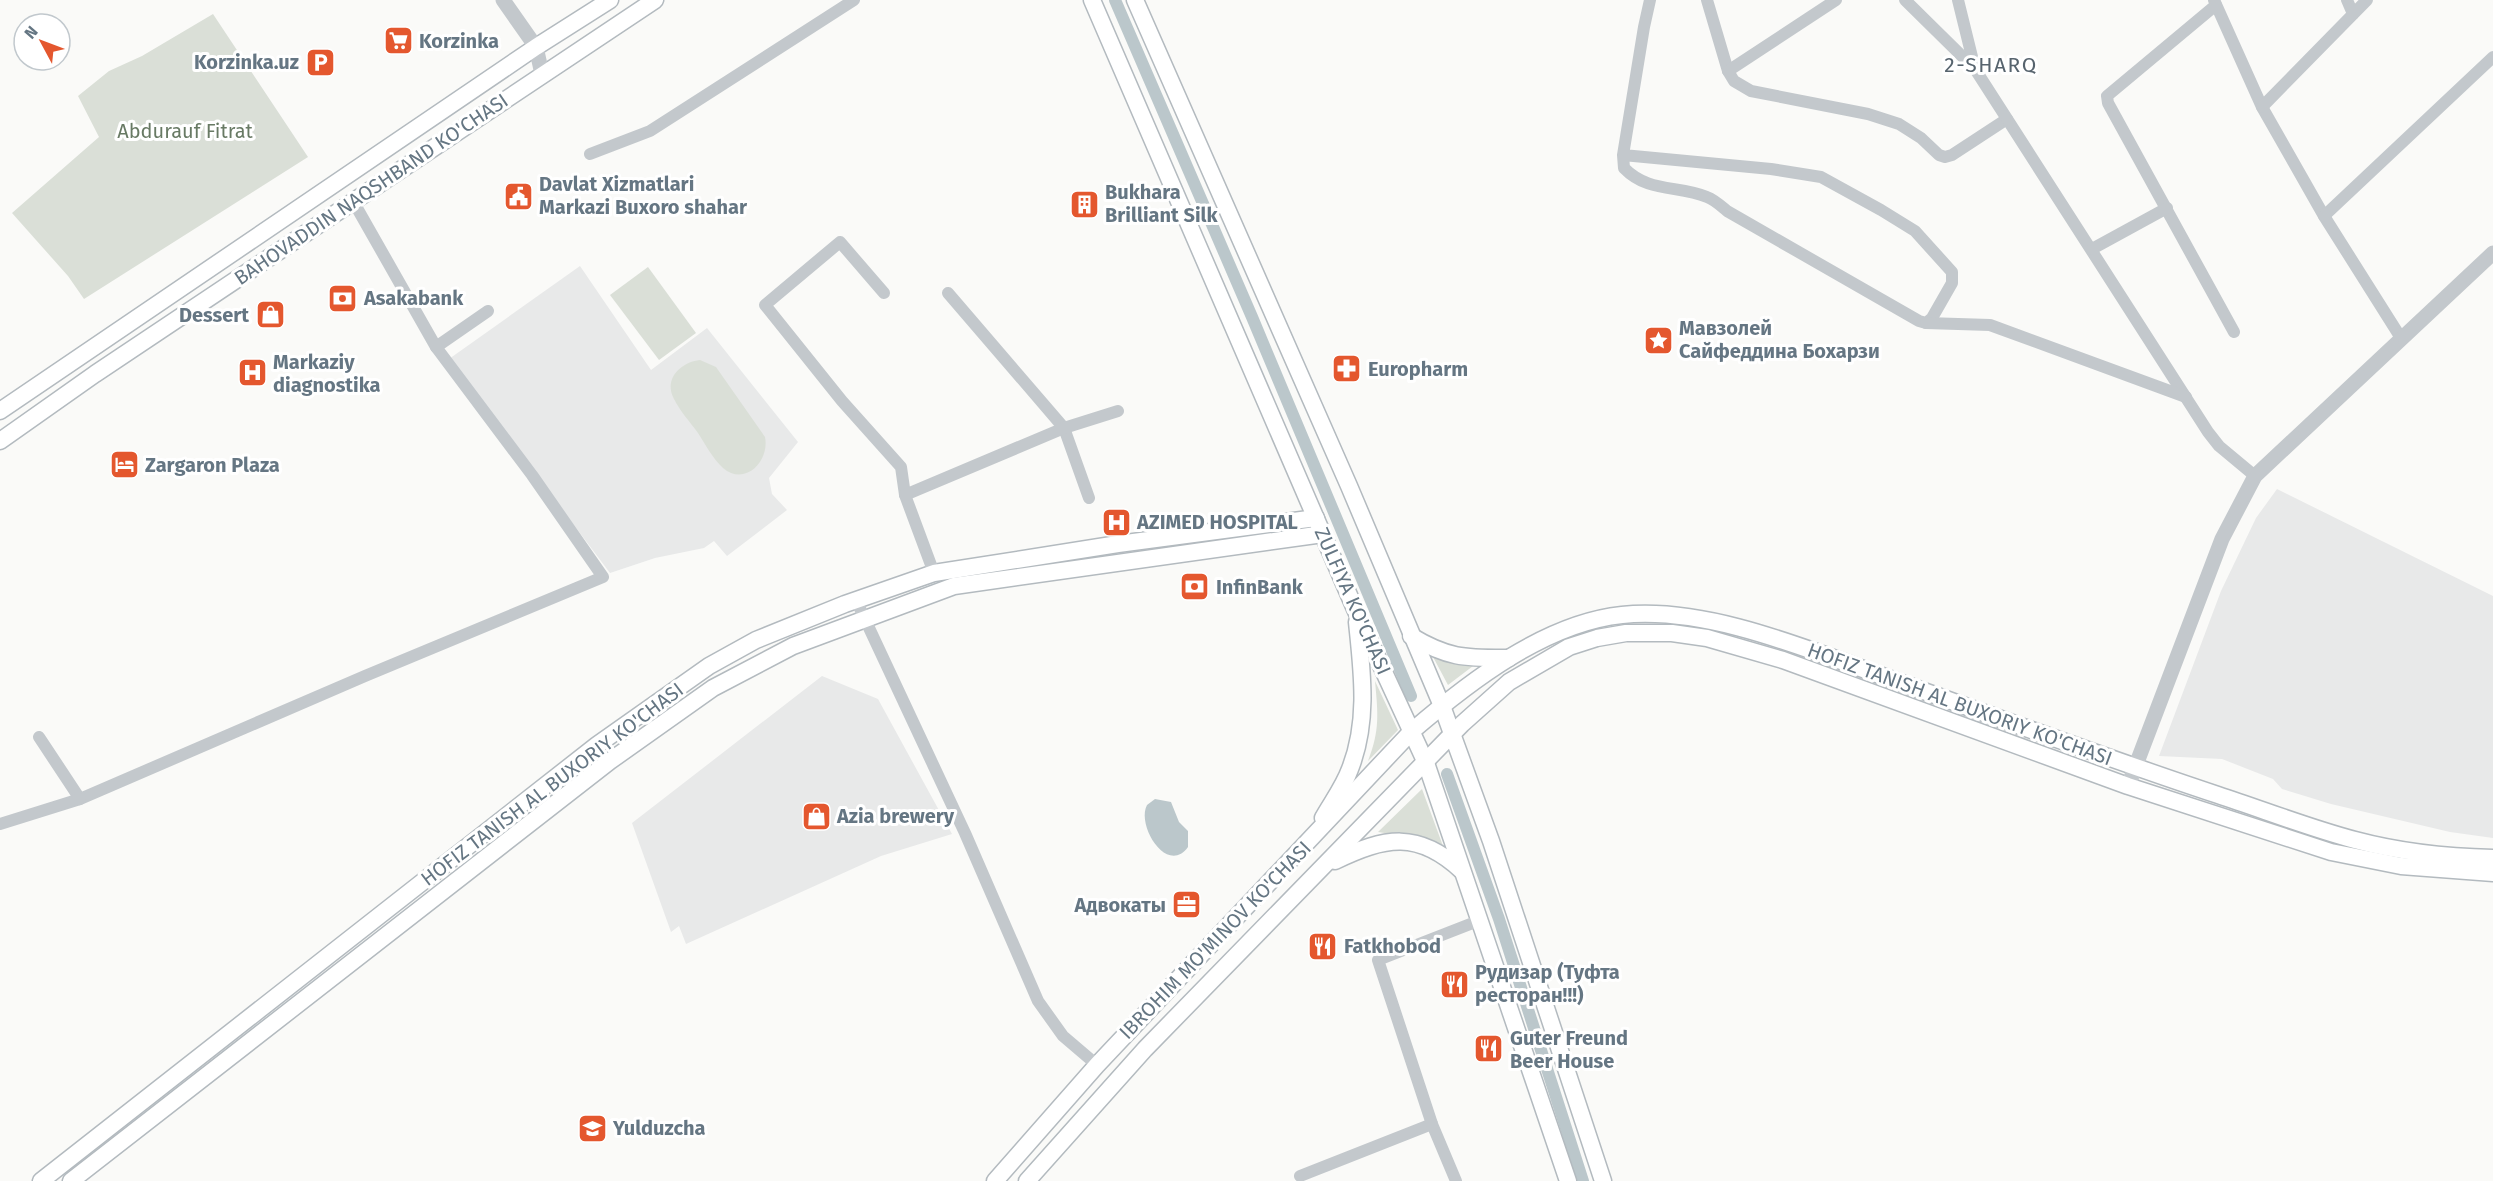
<svg xmlns="http://www.w3.org/2000/svg" width="2493" height="1181" font-family="'Fira Sans',sans-serif">
<style>
.built{fill:#e8e9e9}
.green{fill:#dadfd7}
.water{fill:#bbc7cb}
.lines{fill:none;stroke-linecap:round;stroke-linejoin:round}
.canal{stroke:#bbc7cb;stroke-width:12}
.secondary-casing{stroke:#b3babf;stroke-width:19}
.minor{stroke:#c3c8cc;stroke-width:12}
.tertiary{stroke:#c3c8cc;stroke-width:15}
.secondary{stroke:#fff;stroke-width:16}
.labels{text-anchor:middle;dominant-baseline:central;stroke-width:6;stroke-linejoin:round;paint-order:stroke}
.poi-label{font-size:20px;font-weight:bold;fill:#657683;stroke:#fff;text-anchor:start}
.park-label{font-size:20px;fill:#687a64;stroke:#fff}
.street-label{font-size:20px;fill:#657683;stroke:#fff}
.neighbourhood-label{font-size:21px;letter-spacing:1.5px;fill:#57646e;stroke:#fff}
</style>
<rect width="100%" height="100%" fill="#fafaf8"/>
<!-- built -->
<g class="built">
<polygon points="580,266 651,370 707,328 798,442 769,478 772,494 787,510 727,556 714,541 704,548 655,558 610,573 449,359"/>
<polygon points="2277,489 2493,596 2493,838 2450,832 2331,804 2282,789 2273,779 2222,759 2159,756 2221,591 2256,518"/>
<polygon points="822,676 878,699 952,834 881,856 686,944 679,926 671,932 632,823"/>
</g>
<!-- green -->
<g class="green">
<polygon points="213,14 308,157 84,299 68,276 12,213 99,137 78,96 109,71 142,56"/>
<polygon points="648,267 696,333 659,360 610,295"/>
<path d="M 700,360 L 716,367 L 765,437 C 770,461 745,487 723,468 C 713,459 705,444 698,433 C 690,422 680,411 674,399 C 663,379 681,362 700,360 Z"/>
<polygon points="1432,655 1454,664 1473,666 1448,685"/>
<path d="M 1375,681 L 1398,730 L 1368,761 C 1380,730 1378,714 1375,681 Z"/>
<polygon points="1422,789 1443,846 1429,840 1378,832"/>
</g>
<!-- water -->
<path class="water" d="M 1155,799 L 1171,802 L 1179,822 L 1188,831 L 1188,847 C 1167,876 1136,825 1147,805 Z"/>
<g class="lines">
<!-- canal -->
<g class="canal">
<polyline points="1115,0 1252,317 1411,696"/>
<polyline points="1447,774 1499,919 1583,1181"/>
</g>
<defs>
<g id="secondary">
<polyline points="1092,0 1355,609 1426,763 1568,1181"/>
<polyline points="1135,0 1349,486 1442,706 1491,841 1603,1181"/>
<polyline points="0,411 536,47 610,0"/>
<polyline points="0,441 95,374 655,0"/>
<path d="M 1411,636 C 1449,659 1466,658 1509,658"/>
<path d="M 1323,818 C 1332,802 1344,786 1350,769 C 1369,721 1362,671 1357,622"/>
<path d="M 1335,861 C 1385,837 1418,830 1462,871"/>
<polyline points="41,1181 597,745 709,666 756,640 845,604 934,573 1118,544 1316,518"/>
<polyline points="71,1181 610,761 713,688 793,646 954,586 1323,534"/>
<path d="M 995,1181 L 1097,1065 L 1412,731 C 1469,682 1545,623 1622,615 C 1706,606 1807,649 1885,677 C 1996,717 2106,758 2218,795 C 2264,810 2309,828 2355,840 C 2400,852 2447,857 2493,858"/>
<polyline points="1027,1181 1145,1049 1462,724 1509,682 1569,647 1597,638 1626,633 1672,633 1707,638 1783,660 2128,786 2331,852 2401,866 2493,873"/>
</g>
</defs>
<!-- secondary casing -->
<use href="#secondary" class="secondary-casing"/>
<!-- minor -->
<g class="minor">
<polyline points="1707,0 1728,71 1734,81 1751,91 1868,114 1899,124 1921,138 1939,155 1945,157 1952,155 2007,119"/>
<polyline points="1905,0 1974,68"/>
<polyline points="1958,0 1975,69 2208,432 2219,446 2255,476"/>
<polyline points="2214,0 2262,107 2324,216 2401,338"/>
<polyline points="2347,0 2353,14"/>
<polyline points="2216,5 2107,96 2108,103 2234,332"/>
<polyline points="1728,71 1836,0"/>
<polyline points="2262,107 2367,0"/>
<polyline points="590,154 650,131 854,0"/>
<path d="M 1623,155 L 1771,169 L 1821,177 L 1881,210 L 1915,231 L 1952,272 L 1952,283 L 1932,318 L 1926,323 L 1919,321 L 1727,211 C 1721,206 1715,200 1707,197 C 1678,185 1648,193 1624,168 L 1623,155 L 1644,27 L 1650,0"/>
<polyline points="2324,216 2493,57"/>
<polyline points="2092,249 2167,208"/>
<polyline points="884,293 840,242 765,305 842,401 901,467 905,495 934,573"/>
<polyline points="948,293 1064,428 1089,498"/>
<polyline points="1926,323 1990,325 2186,397"/>
<polyline points="436,347 488,311"/>
<polyline points="905,495 1064,428 1118,411"/>
<polyline points="856,600 965,833 1038,1001 1063,1036 1097,1065"/>
<polyline points="39,737 80,799 365,676 603,577 532,475 436,347 353,201"/>
<polyline points="0,824 80,799"/>
<polyline points="1300,1176 1432,1124"/>
<polyline points="1456,1181 1432,1124 1378,960 1478,921"/>
</g>
<!-- tertiary -->
<g class="tertiary">
<polyline points="503,0 536,47 542,74"/>
<polyline points="2128,786 2222,539 2255,476 2493,253"/>
</g>
<!-- secondary -->
<use href="#secondary" class="secondary"/>
</g>
<!-- icons -->
<defs>
<symbol id="supermarket-square" viewBox="-11 -11 22 22"><rect x="-9" y="-9" width="18" height="18" rx="4" fill="#e4572e" stroke="#fff"/><path d="M-6-5.5h2.5l.6 2H6L4.5 2H-2.5L-4.4-4H-6ZM-1.5 3.2a1.3 1.3 0 1 0 .1 0ZM3 3.2a1.3 1.3 0 1 0 .1 0Z" fill="#fff"/></symbol>
<symbol id="parking-square" viewBox="-11 -11 22 22"><rect x="-9" y="-9" width="18" height="18" rx="4" fill="#e4572e" stroke="#fff"/><path d="M-3.5-5.5H1a3.5 3.5 0 0 1 0 7H-1V5.5H-3.5ZM-1-3.4V-.6H.8a1.4 1.4 0 0 0 0-2.8Z" fill="#fff"/></symbol>
<symbol id="civic-square" viewBox="-11 -11 22 22"><rect x="-9" y="-9" width="18" height="18" rx="4" fill="#e4572e" stroke="#fff"/><path d="M-.6-6.5H3V-4.5H.6V-3L4-1V1h2V6H-6V1h2V-1L-.6-3ZM-1.2 2.5V6h2.4V2.5Z" fill="#fff"/></symbol>
<symbol id="building-square" viewBox="-11 -11 22 22"><rect x="-9" y="-9" width="18" height="18" rx="4" fill="#e4572e" stroke="#fff"/><path d="M-4-6H4V6H1V3H-1V6H-4ZM-2.5-4.3h1.7v1.8h-1.7ZM.8-4.3h1.7v1.8H.8ZM-2.5-1h1.7V.8h-1.7ZM.8-1h1.7V.8H.8Z" fill="#fff"/></symbol>
<symbol id="bank-square" viewBox="-11 -11 22 22"><rect x="-9" y="-9" width="18" height="18" rx="4" fill="#e4572e" stroke="#fff"/><path d="M-6-4H6V4H-6ZM0-2.3a2.3 2.3 0 1 0 0 4.6a2.3 2.3 0 1 0 0-4.6Z" fill="#fff"/></symbol>
<symbol id="shop-square" viewBox="-11 -11 22 22"><rect x="-9" y="-9" width="18" height="18" rx="4" fill="#e4572e" stroke="#fff"/><path d="M-5-2.5h2.3a2.7 3.5 0 0 1 5.4 0H5L5.5 6h-11ZM-1.5-2.5h3a1.5 2.3 0 0 0-3 0Z" fill="#fff"/></symbol>
<symbol id="sight-square" viewBox="-11 -11 22 22"><rect x="-9" y="-9" width="18" height="18" rx="4" fill="#e4572e" stroke="#fff"/><path d="M0-6L1.8-2.2L6-1.7L2.9 1.2L3.7 5.4L0 3.3L-3.7 5.4L-2.9 1.2L-6-1.7L-1.8-2.2Z" fill="#fff"/></symbol>
<symbol id="pharmacy-square" viewBox="-11 -11 22 22"><rect x="-9" y="-9" width="18" height="18" rx="4" fill="#e4572e" stroke="#fff"/><path d="M-2-6h4v4h4v4h-4v4h-4v-4h-4v-4h4Z" fill="#fff"/></symbol>
<symbol id="hospital-square" viewBox="-11 -11 22 22"><rect x="-9" y="-9" width="18" height="18" rx="4" fill="#e4572e" stroke="#fff"/><path d="M-5-5h3v3.5h4V-5h3V5h-3V1.5h-4V5h-3Z" fill="#fff"/></symbol>
<symbol id="hotel-square" viewBox="-11 -11 22 22"><rect x="-9" y="-9" width="18" height="18" rx="4" fill="#e4572e" stroke="#fff"/><path d="M-6-4.5h1.5V1H6V5H4.5V3h-9V5H-6ZM-4 0a1.8 1.8 0 1 1 3.6 0ZM.5 0V-2.5h3Q6-2.5 6 0Z" fill="#fff"/></symbol>
<symbol id="office-square" viewBox="-11 -11 22 22"><rect x="-9" y="-9" width="18" height="18" rx="4" fill="#e4572e" stroke="#fff"/><path d="M-6-3h4V-5.5h4V-3h4V5H-6ZM-1-4.5V-3h2v-1.5ZM-6 0V1H6V0Z" fill="#fff"/></symbol>
<symbol id="restaurant-square" viewBox="-11 -11 22 22"><rect x="-9" y="-9" width="18" height="18" rx="4" fill="#e4572e" stroke="#fff"/><path d="M-5-6h1v4h1v-4h1v4h1v-4h1v5L-1.5 .5V6h-2V.5L-5-1ZM5-6V6H3V1.5H1.5Q1.5-4 5-6Z" fill="#fff"/></symbol>
<symbol id="school-square" viewBox="-11 -11 22 22"><rect x="-9" y="-9" width="18" height="18" rx="4" fill="#e4572e" stroke="#fff"/><path d="M0-5L7-2L0 1L-7-2ZM-4 1L0 2.5L4 1V4Q0 6-4 4Z" fill="#fff"/></symbol>
</defs>
<g fill-rule="evenodd">
<use href="#supermarket-square" x="382" y="24" width="33" height="33"/>
<use href="#parking-square" x="304" y="46" width="33" height="33"/>
<use href="#civic-square" x="502" y="180" width="33" height="33"/>
<use href="#building-square" x="1068" y="188" width="33" height="33"/>
<use href="#bank-square" x="326" y="282" width="33" height="33"/>
<use href="#shop-square" x="254" y="298" width="33" height="33"/>
<use href="#sight-square" x="1642" y="324" width="33" height="33"/>
<use href="#pharmacy-square" x="1330" y="352" width="33" height="33"/>
<use href="#hospital-square" x="236" y="356" width="33" height="33"/>
<use href="#hotel-square" x="108" y="448" width="33" height="33"/>
<use href="#hospital-square" x="1100" y="506" width="33" height="33"/>
<use href="#bank-square" x="1178" y="570" width="33" height="33"/>
<use href="#shop-square" x="800" y="800" width="33" height="33"/>
<use href="#office-square" x="1170" y="888" width="33" height="33"/>
<use href="#restaurant-square" x="1306" y="930" width="33" height="33"/>
<use href="#restaurant-square" x="1438" y="968" width="33" height="33"/>
<use href="#restaurant-square" x="1472" y="1032" width="33" height="33"/>
<use href="#school-square" x="576" y="1112" width="33" height="33"/>
</g>
<g class="labels">
<!-- poi labels -->
<g class="poi-label">
<text x="419" y="41">Korzinka</text>
<text x="299" y="62" text-anchor="end">Korzinka.uz</text>
<text x="539" y="184">Davlat Xizmatlari<tspan x="539" dy="23">Markazi Buxoro shahar</tspan></text>
<text x="1105" y="192">Bukhara<tspan x="1105" dy="23">Brilliant Silk</tspan></text>
<text x="364" y="298">Asakabank</text>
<text x="249" y="315" text-anchor="end">Dessert</text>
<text x="1679" y="328">Мавзолей<tspan x="1679" dy="23">Сайфеддина Бохарзи</tspan></text>
<text x="273" y="362">Markaziy<tspan x="273" dy="23">diagnostika</tspan></text>
<text x="1368" y="369">Europharm</text>
<text x="145" y="465">Zargaron Plaza</text>
<text x="1137" y="522">AZIMED HOSPITAL</text>
<text x="1216" y="587">InfinBank</text>
<text x="837" y="816">Azia brewery</text>
<text x="1166" y="905" text-anchor="end">Адвокаты</text>
<text x="1344" y="946">Fatkhobod</text>
<text x="1475" y="972">Рудизар (Туфта<tspan x="1475" dy="23">ресторан!!!)</tspan></text>
<text x="1510" y="1038">Guter Freund<tspan x="1510" dy="23">Beer House</tspan></text>
<text x="613" y="1128">Yulduzcha</text>
</g>
<!-- park labels -->
<g class="park-label">
<text x="185" y="131">Abdurauf Fitrat</text>
</g>
<!-- street labels -->
<g class="street-label">
<text transform="translate(371 189) rotate(-34)">BAHOVADDIN NAQSHBAND KO'CHASI</text>
<text transform="translate(1353 601) rotate(66)">ZULFIYA KO'CHASI</text>
<text transform="translate(1960 704) rotate(20)">HOFIZ TANISH AL BUXORIY KO'CHASI</text>
<text transform="translate(552 784) rotate(-37)">HOFIZ TANISH AL BUXORIY KO'CHASI</text>
<text transform="translate(1215 940) rotate(-46)">IBROHIM MO'MINOV KO'CHASI</text>
</g>
<!-- neighbourhood labels -->
<g class="neighbourhood-label">
<text x="1991" y="65">2-SHARQ</text>
</g>
</g>
<!-- north arrow -->
<g transform="translate(42 42) rotate(311)"><circle r="28" fill="#ffffff" stroke="#c1c8cd" stroke-width="1.5"/>
<path d="M0-4.5L10 22L0 15L-10 22Z" fill="#e4572e"/>
<text y="-9" font-size="16" font-weight="bold" text-anchor="middle" fill="#657683">N</text>
</g>
</svg>
